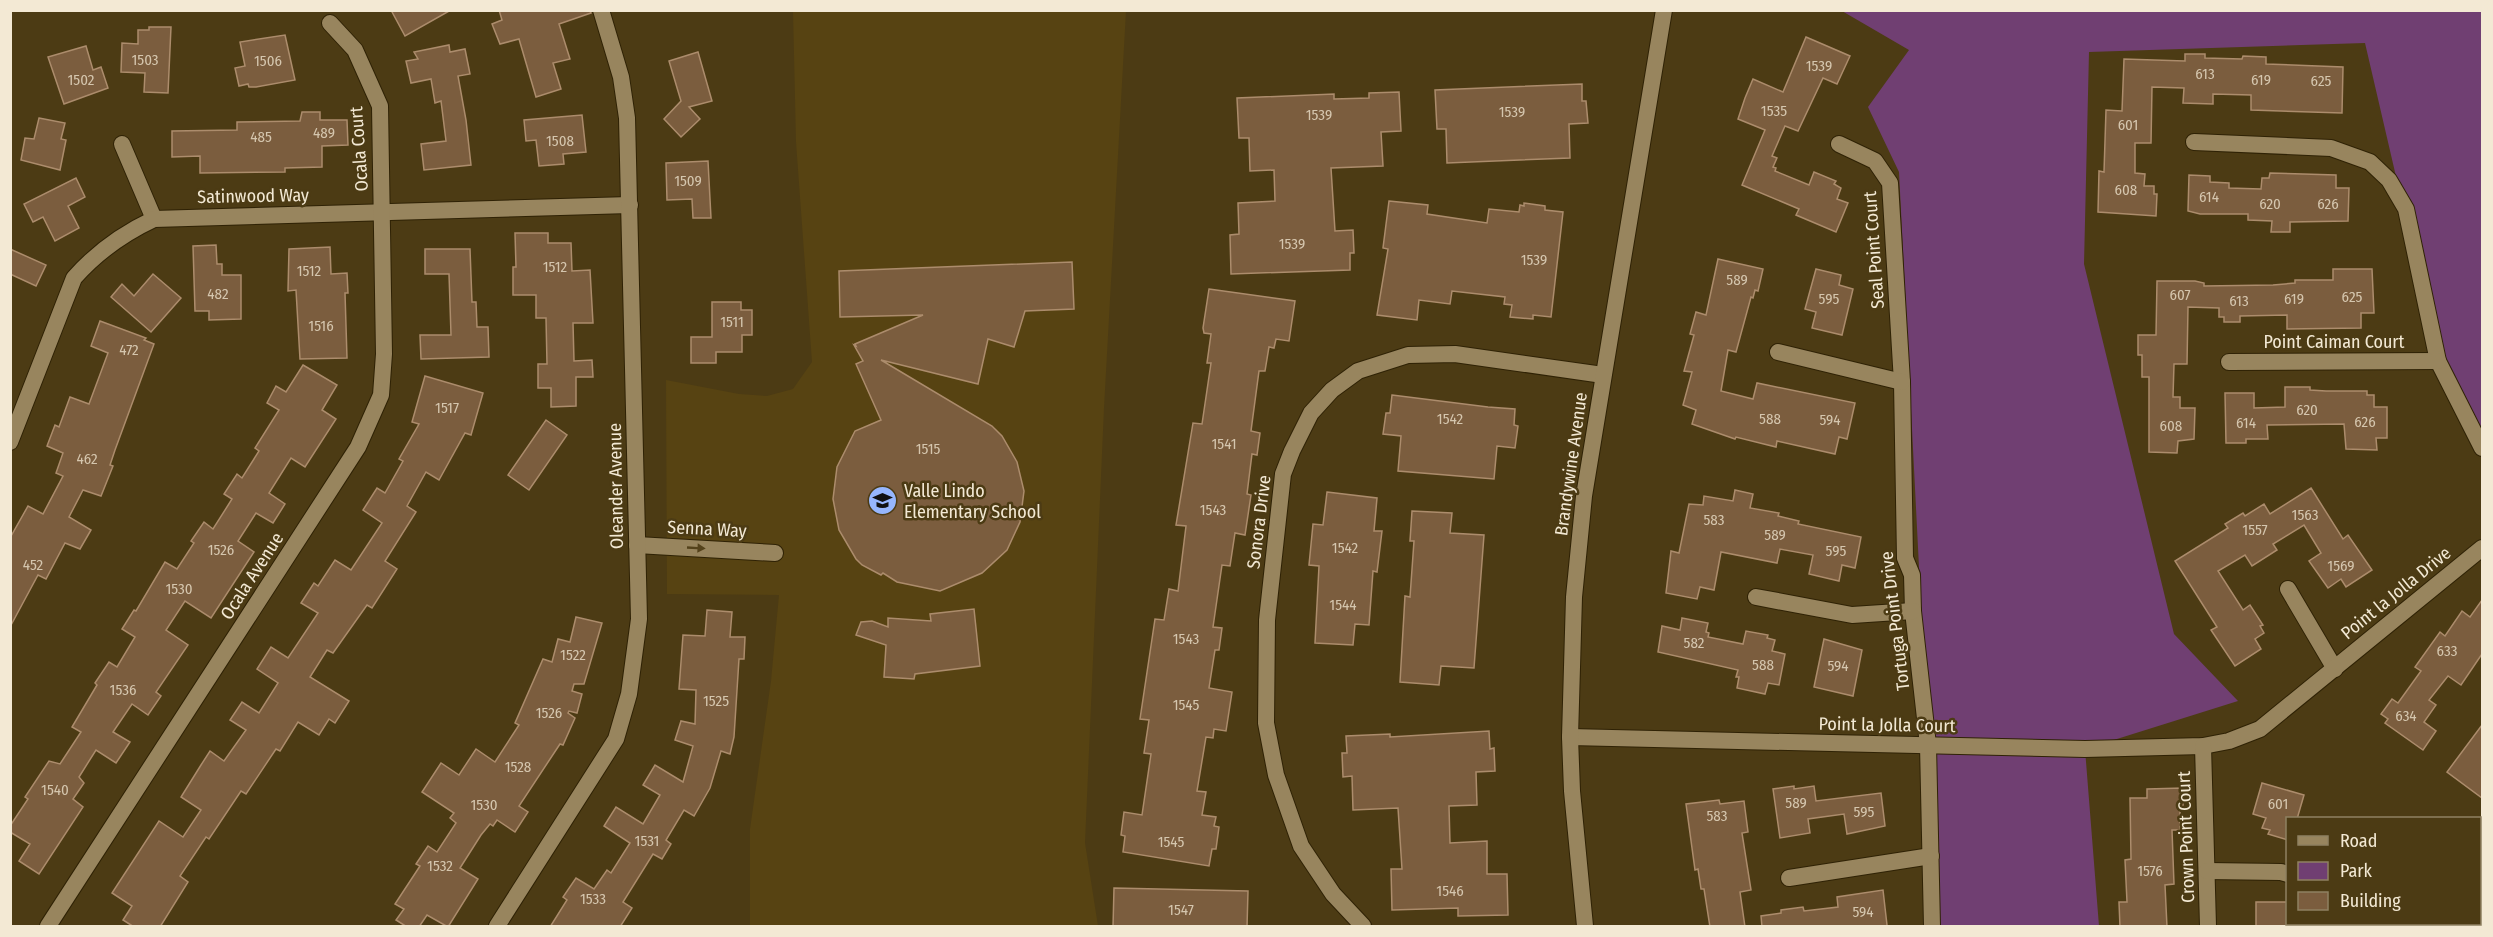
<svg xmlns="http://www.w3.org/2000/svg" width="2493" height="937" font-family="'Fira Sans Condensed',sans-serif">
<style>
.built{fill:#574312}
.green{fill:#703f72}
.building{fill:#7b5d3e;stroke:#ac8c6c;stroke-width:1.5}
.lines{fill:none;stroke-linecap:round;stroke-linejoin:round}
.minor-casing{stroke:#2f2205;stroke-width:18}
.tertiary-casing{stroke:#2f2205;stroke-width:18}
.minor{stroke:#98855e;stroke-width:16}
.tertiary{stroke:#98855e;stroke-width:16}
.oneway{fill:#54421b}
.labels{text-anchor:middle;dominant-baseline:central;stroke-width:5;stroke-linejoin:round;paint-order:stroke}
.number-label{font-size:15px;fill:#d5c6ae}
.street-label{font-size:18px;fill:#f3e9d4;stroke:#4c3b14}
.poi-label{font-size:18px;fill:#f3e9d4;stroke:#4c3b14;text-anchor:start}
</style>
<rect width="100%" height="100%" fill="#4c3b14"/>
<!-- built -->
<polygon class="built" points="793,11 1126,11 1104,408 1085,843 1098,926 750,926 750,829 771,681 779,595 667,594 666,380 739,394 767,396 793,389 812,362 796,142"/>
<!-- green -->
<polygon class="green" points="1842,11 2482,11 2482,446 2437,353 2365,43 2089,52 2084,264 2174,634 2238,701 2085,749 2099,926 1928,926 1928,745 1899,172 1868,107 1909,50"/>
<!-- building -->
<g class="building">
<polygon points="391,10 451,10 405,36"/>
<polygon points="499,10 590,10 591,13 559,24 570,59 553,63 561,89 536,97 519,39 500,44 492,24 502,20"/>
<polygon points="149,27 171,27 168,93 144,92 145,73 121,72 122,43 138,44 138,30 149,30"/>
<polygon points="285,35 295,80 256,87 249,87 248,84 239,86 235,68 245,66 240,42"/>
<polygon points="1806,37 1850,56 1837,84 1823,78 1798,131 1785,126 1772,156 1777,158 1773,167 1776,168 1775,171 1809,185 1814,172 1836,181 1834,184 1841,188 1837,199 1848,203 1836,232 1796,215 1799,209 1742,185 1765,130 1738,119 1745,98 1753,79 1783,92"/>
<polygon points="449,45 450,52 465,49 470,74 458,76 466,120 471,165 424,170 421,144 446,141 441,101 435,103 431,79 411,83 406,61 418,59 414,52"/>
<polygon points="86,46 93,70 101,67 108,88 64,104 48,57"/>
<polygon points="698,52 712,101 689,107 700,119 681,137 664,119 681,101 669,61"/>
<polygon points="2185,54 2205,54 2205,58 2242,59 2243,56 2266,57 2266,64 2343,67 2342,113 2251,110 2251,95 2213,94 2213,104 2183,103 2184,88 2152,87 2151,143 2135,143 2135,173 2145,174 2144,186 2154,186 2154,194 2157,194 2156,216 2098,212 2099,171 2104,172 2106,110 2122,111 2124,59 2185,61"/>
<polygon points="1582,84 1582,101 1586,101 1588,123 1569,124 1570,158 1447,163 1446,129 1437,129 1435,90"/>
<polygon points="1399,92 1401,131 1381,132 1383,166 1331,168 1335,231 1353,230 1354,253 1350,253 1350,270 1231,274 1230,235 1239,234 1238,203 1275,201 1274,170 1250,171 1249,138 1239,138 1237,98 1334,94 1334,99 1369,98 1369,93"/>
<polygon points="302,112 320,112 320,120 347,120 348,145 322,146 322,167 285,168 285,172 200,173 200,156 172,157 172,131 237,130 237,122 300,121"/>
<polygon points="582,115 586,152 563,154 564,164 539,166 536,140 526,141 524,120"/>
<polygon points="39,118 65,123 61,139 66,140 60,170 21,160 25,138 34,139"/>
<polygon points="708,161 711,218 693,218 692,199 667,200 666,163"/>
<polygon points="2270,173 2336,175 2336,188 2349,188 2348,221 2290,222 2290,232 2271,232 2272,221 2248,220 2248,214 2200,214 2188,211 2189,175 2210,176 2210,182 2229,183 2229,188 2261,189 2262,178 2269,178"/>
<polygon points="76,178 85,197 68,206 79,228 55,241 43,217 33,222 24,204"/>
<polygon points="1389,201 1428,205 1427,214 1487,223 1489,209 1519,212 1520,205 1524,206 1524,203 1545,206 1545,210 1563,212 1551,317 1533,315 1533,319 1510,317 1512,305 1504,304 1505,297 1452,291 1450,304 1419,300 1417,320 1377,315 1388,249 1383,248"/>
<polygon points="515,233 548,233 548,243 571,243 572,271 590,270 593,323 573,323 574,361 592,360 593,377 576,377 576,406 551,407 551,388 538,388 538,364 547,364 546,318 536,318 536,295 513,295 513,267 516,267"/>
<polygon points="216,245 217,264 222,264 222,275 241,275 241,319 209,320 209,311 195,311 193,246"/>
<polygon points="330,247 331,274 347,273 348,293 345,293 347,358 300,359 296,290 288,291 289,249"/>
<polygon points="10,249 46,265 36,286 10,274"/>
<polygon points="425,249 470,249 472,302 476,302 477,327 488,327 489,357 421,359 420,335 451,335 449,274 425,274"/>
<polygon points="1718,259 1763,269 1758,291 1755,290 1753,298 1751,297 1736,352 1728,350 1721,391 1753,399 1757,383 1855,403 1847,439 1839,437 1835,454 1777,441 1776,447 1736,437 1735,439 1692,424 1696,410 1683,405 1692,372 1684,371 1694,335 1690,334 1696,312 1706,315"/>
<polygon points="1072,262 1074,309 1025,311 1014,347 988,339 978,384 881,360 992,426 1002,436 1017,462 1024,491 1020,522 1007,550 982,573 940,591 897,582 883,573 881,575 862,565 856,559 839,530 833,499 837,467 855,431 881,420 856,364 863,361 854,345 856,346 855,344 923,315 840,317 839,271"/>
<polygon points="1816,269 1841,275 1839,285 1853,289 1842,335 1812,328 1816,312 1805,309"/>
<polygon points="2333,269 2372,269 2374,313 2361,313 2361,328 2287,329 2287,315 2240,316 2240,322 2224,322 2224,317 2219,317 2219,308 2188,307 2187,364 2174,364 2173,397 2180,397 2180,408 2195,408 2194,439 2178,441 2177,453 2149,452 2149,377 2142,377 2142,355 2138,355 2138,335 2156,335 2157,281 2195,281 2204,283 2204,286 2273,285 2295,283 2295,280 2333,280"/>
<polygon points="153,274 181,298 151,332 111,297 122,284 134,296"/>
<polygon points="1209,289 1295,301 1289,341 1276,339 1274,348 1269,347 1265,371 1259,371 1251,431 1260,433 1257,455 1252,454 1247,494 1251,495 1245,535 1235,533 1230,566 1222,565 1213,627 1222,628 1219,650 1215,650 1209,688 1232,692 1226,731 1214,729 1213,738 1206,737 1197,791 1206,792 1202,815 1216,817 1214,826 1219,827 1216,849 1212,849 1209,866 1123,852 1125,836 1121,835 1124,812 1142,815 1151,754 1144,753 1149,720 1140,719 1155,619 1164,620 1169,589 1178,591 1186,526 1176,525 1193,423 1202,424 1211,363 1207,363 1211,334 1204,333 1203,328"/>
<polygon points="712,302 741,302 741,310 752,310 752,335 742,335 742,352 716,352 716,363 691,363 691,337 712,337"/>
<polygon points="100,321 146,338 144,340 154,344 115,450 110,465 113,466 101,496 83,490 69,517 91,530 80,549 65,543 46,579 38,575 10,627 10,538 28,506 43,514 63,476 56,473 63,453 47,446 55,425 59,427 70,397 89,404 108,353 91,346"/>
<polygon points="303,365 337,385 322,410 336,419 305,467 291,458 269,493 285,504 273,523 256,513 238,541 254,552 211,618 185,601 166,630 188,645 156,692 161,696 148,715 132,704 113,732 130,742 116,763 96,750 79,777 84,783 73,799 83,807 39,874 19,861 30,844 10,832 10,826 28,799 25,797 49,761 60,764 81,732 72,727 97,685 95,683 109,662 117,667 135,637 122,629 134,610 136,611 165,562 177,569 194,543 191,541 204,522 213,529 232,499 224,494 237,474 242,478 259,451 255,448 279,410 267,403 276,386 286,392"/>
<polygon points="425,376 483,393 471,435 465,433 439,480 426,472 407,506 416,512 385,561 397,569 372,608 367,605 333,653 327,650 310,677 349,701 335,723 329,719 319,735 298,722 280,751 276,749 246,794 241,791 209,839 206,837 180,876 188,882 160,927 134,927 123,920 132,906 112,893 159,821 183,837 201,810 181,797 201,765 210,751 224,761 246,730 230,720 242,702 259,713 278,683 257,669 271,647 288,658 318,613 301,603 314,583 318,586 335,560 351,570 382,523 363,510 377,488 385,493 403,461 399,459 419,424 412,422"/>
<polygon points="2285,387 2310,387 2310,390 2326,391 2367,391 2367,395 2374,395 2374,407 2387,407 2387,438 2376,438 2377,450 2346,449 2344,424 2267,425 2268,439 2246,439 2246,443 2226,443 2225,393 2254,393 2254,408 2285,407"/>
<polygon points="1392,395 1488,407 1515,409 1514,425 1518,426 1515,448 1497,446 1494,479 1398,471 1401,436 1383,434 1386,413 1390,413"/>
<polygon points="546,420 567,435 529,490 508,475"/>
<polygon points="2311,488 2343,539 2348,535 2372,570 2346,587 2341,579 2328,588 2309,561 2321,553 2304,525 2273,544 2277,550 2252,566 2245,555 2218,571 2243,610 2250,605 2263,625 2260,626 2264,633 2255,639 2261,649 2235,666 2211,630 2217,627 2175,561 2228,528 2225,524 2243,513 2245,516 2264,504 2270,514"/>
<polygon points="1735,490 1753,494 1750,508 1779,513 1778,516 1799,521 1798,524 1861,537 1855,568 1842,565 1839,581 1809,574 1813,555 1780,549 1777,563 1721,552 1714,590 1700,587 1697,599 1666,593 1671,551 1679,553 1689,504 1703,505 1704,496 1733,501"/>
<polygon points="1327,492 1377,498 1374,531 1382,531 1377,572 1373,571 1369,625 1355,624 1353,645 1315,643 1319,566 1309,565 1313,524 1323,525"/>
<polygon points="1412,511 1452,513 1450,533 1484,535 1474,668 1441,666 1439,685 1400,682 1405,596 1410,597 1414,541 1410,541"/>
<polygon points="2482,600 2482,654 2461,685 2448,676 2429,700 2436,705 2424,722 2436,731 2423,750 2385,723 2388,719 2381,714 2392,699 2398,703 2421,671 2415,667 2440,632 2445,636 2462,611 2470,617"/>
<polygon points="974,609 980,666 915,674 914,679 884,677 886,645 856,635 861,622 872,621 888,627 888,618 931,621 930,614"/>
<polygon points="707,610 732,612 730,637 745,637 744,659 739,659 734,737 730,754 721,751 710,788 694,816 684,810 666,840 671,844 662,859 653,854 623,902 632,908 620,927 550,927 567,900 563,897 576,878 594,889 607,870 611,873 630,843 604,826 616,807 643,824 660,795 643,785 655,765 683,782 693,746 675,740 681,721 695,724 696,690 679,689 683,635 705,636"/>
<polygon points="576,617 602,623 584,684 574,684 572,691 582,694 577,713 569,711 568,713 575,718 563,745 560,744 519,806 528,812 515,832 497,820 493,826 490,824 481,835 460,868 478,879 448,927 427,915 419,927 407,927 396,920 404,909 395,904 420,866 416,864 428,846 437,852 456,823 450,818 454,813 422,792 441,763 459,775 476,749 495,762 519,725 515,723 543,659 552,662 558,639 570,642"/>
<polygon points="1682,618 1708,623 1706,632 1709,633 1708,637 1743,644 1746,631 1768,635 1767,638 1775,640 1772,651 1785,654 1779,685 1768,683 1765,694 1737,688 1739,677 1736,677 1738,670 1658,652 1662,626 1680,630"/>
<polygon points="1824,639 1862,650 1853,696 1814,687"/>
<polygon points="2482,725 2482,798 2447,772"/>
<polygon points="1489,731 1490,749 1494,748 1495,771 1476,772 1477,805 1449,806 1450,843 1487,841 1487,874 1507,874 1508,915 1458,916 1458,908 1392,910 1391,869 1402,869 1398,808 1353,810 1352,776 1343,777 1342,753 1347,753 1346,736 1390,734 1390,737"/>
<polygon points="2262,783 2304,795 2297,819 2288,819 2288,840 2268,834 2270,830 2262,828 2266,818 2253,814"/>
<polygon points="1794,786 1794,789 1814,786 1816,801 1881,793 1885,826 1847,834 1844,814 1808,819 1810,833 1780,838 1773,789"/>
<polygon points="2183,788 2183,811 2180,811 2180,830 2172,830 2174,884 2165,885 2167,927 2120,927 2119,902 2127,902 2125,860 2131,859 2130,798 2147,798 2147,789"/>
<polygon points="1719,800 1720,804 1744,801 1748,832 1742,833 1751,890 1740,892 1745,927 1710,927 1704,889 1701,889 1698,869 1695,870 1686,804"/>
<polygon points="1114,888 1248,891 1247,927 1113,927"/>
<polygon points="1883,890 1887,925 1885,927 1762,927 1761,916 1781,913 1781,910 1803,907 1804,911 1838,907 1837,897"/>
<polygon points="2256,902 2287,902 2288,927 2256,927"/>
</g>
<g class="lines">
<defs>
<g id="minor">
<polyline points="2194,142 2331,148 2370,162 2389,180 2406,209 2438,361 2482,448"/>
<polyline points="122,144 154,219"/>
<polyline points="1839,144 1875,161 1890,183 1902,382 1905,558 1912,575 1913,611 1928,745 1932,926"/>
<polyline points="1778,352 1902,382"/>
<polyline points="2229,362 2438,361"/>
<path d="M 10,442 L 74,278 C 97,252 122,234 154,219 L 630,205"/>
<polyline points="637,545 775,553"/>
<polyline points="2288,589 2335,669"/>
<polyline points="1756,597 1852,615 1913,611"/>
<polyline points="1570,737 2085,749 2203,746 2229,741 2260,729 2482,548"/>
<polyline points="2203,746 2208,926"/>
<polyline points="2207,871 2281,872 2288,874"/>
<polyline points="1789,878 1931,856"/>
<polyline points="2368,924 2373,926"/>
<polyline points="48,926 358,447 381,395 384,354 380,106 355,50 330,23"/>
<polyline points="1363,926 1333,894 1301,846 1276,775 1266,723 1267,620 1283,474 1292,451 1311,413 1332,390 1358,371 1408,355 1455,354 1603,375"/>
</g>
<g id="tertiary">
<polyline points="497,926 616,739 629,694 639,619 627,118 621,77 601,10"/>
<polyline points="1585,926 1572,791 1570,737 1574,597 1584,496 1664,10"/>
</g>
</defs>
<!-- minor casing -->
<use href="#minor" class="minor-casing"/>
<!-- tertiary casing -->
<use href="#tertiary" class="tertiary-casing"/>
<!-- minor -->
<use href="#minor" class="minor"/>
<!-- tertiary -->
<use href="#tertiary" class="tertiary"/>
</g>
<!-- one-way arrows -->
<defs><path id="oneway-solid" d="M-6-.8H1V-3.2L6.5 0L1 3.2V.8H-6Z" transform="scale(1.5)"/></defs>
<use class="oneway" href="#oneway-solid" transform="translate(696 548) rotate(3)"/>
<!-- icons -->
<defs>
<symbol id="school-disc" viewBox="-11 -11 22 22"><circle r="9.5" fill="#96b6fd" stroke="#4c3b14"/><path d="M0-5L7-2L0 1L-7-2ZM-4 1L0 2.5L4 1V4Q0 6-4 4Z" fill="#111"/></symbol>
</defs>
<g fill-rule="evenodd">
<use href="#school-disc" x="866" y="484" width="33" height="33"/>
</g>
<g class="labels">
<!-- number labels -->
<g class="number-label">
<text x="145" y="60">1503</text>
<text x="268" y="61">1506</text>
<text x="1819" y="66">1539</text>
<text x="2205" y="74">613</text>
<text x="81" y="80">1502</text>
<text x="2261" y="80">619</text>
<text x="2321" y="81">625</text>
<text x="1774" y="111">1535</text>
<text x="1512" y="112">1539</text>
<text x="1319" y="115">1539</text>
<text x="2128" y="125">601</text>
<text x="324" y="133">489</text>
<text x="261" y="137">485</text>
<text x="560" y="141">1508</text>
<text x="688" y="181">1509</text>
<text x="2126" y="190">608</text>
<text x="2209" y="197">614</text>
<text x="2270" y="204">620</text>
<text x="2328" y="204">626</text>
<text x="1292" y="244">1539</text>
<text x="1534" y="260">1539</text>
<text x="555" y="267">1512</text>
<text x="309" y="271">1512</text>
<text x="1737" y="280">589</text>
<text x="218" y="294">482</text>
<text x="2180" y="295">607</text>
<text x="2352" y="297">625</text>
<text x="1829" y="299">595</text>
<text x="2294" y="299">619</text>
<text x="2239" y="301">613</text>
<text x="732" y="322">1511</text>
<text x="321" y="326">1516</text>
<text x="129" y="350">472</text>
<text x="447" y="408">1517</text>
<text x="2307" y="410">620</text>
<text x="1450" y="419">1542</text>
<text x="1770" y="419">588</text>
<text x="1830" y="420">594</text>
<text x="2365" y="422">626</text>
<text x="2246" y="423">614</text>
<text x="2171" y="426">608</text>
<text x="1224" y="444">1541</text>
<text x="928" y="449">1515</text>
<text x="87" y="459">462</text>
<text x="1213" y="510">1543</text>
<text x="2305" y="515">1563</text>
<text x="1714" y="520">583</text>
<text x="2255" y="530">1557</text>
<text x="1775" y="535">589</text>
<text x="1345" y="548">1542</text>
<text x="221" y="550">1526</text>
<text x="1836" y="551">595</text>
<text x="33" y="565">452</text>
<text x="2341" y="566">1569</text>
<text x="179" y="589">1530</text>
<text x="1343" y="605">1544</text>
<text x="1186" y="639">1543</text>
<text x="1694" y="643">582</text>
<text x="2447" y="651">633</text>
<text x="573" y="655">1522</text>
<text x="1763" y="665">588</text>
<text x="1838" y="666">594</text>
<text x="123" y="690">1536</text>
<text x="716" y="701">1525</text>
<text x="1186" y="705">1545</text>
<text x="549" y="713">1526</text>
<text x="2406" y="716">634</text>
<text x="518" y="767">1528</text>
<text x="55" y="790">1540</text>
<text x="1796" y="803">589</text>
<text x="2278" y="804">601</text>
<text x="484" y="805">1530</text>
<text x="1864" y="812">595</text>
<text x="1717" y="816">583</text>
<text x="647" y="841">1531</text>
<text x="1171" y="842">1545</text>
<text x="440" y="866">1532</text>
<text x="2150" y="871">1576</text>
<text x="1450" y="891">1546</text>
<text x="593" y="899">1533</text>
<text x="1181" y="910">1547</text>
<text x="1863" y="912">594</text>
</g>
<!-- street labels -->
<g class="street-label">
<text transform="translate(359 149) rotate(-94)">Ocala Court</text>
<text transform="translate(253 196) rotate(-1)">Satinwood Way</text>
<text transform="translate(1874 250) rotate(-94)">Seal Point Court</text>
<text x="2334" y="342">Point Caiman Court</text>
<text transform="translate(1571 464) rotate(-82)">Brandywine Avenue</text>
<text transform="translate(616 486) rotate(-91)">Oleander Avenue</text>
<text transform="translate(1259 522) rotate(-83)">Sonora Drive</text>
<text transform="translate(707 529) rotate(3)">Senna Way</text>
<text transform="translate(252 576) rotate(-57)">Ocala Avenue</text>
<text transform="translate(2396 593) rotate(-39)">Point la Jolla Drive</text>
<text transform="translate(1895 621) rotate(-97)">Tortuga Point Drive</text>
<text transform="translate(1887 725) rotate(1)">Point la Jolla Court</text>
<text transform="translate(2186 837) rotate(-92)">Crown Point Court</text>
</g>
<!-- poi labels -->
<g class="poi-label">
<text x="904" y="491">Valle Lindo<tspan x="904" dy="21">Elementary School</tspan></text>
</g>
</g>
<!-- border -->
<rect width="2493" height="937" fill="none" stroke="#f3e9d4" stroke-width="24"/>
<!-- legend -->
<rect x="2286" y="817" width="195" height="108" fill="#4c3b14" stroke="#8f8161" stroke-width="1.5"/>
<rect x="2298" y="836" width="30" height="9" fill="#98855e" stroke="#8f8161" stroke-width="1.5"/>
<text x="2340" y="847" font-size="18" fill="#f3e9d4">Road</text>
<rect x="2298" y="862" width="30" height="18" fill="#703f72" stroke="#8f8161" stroke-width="1.5"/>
<text x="2340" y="877" font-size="18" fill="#f3e9d4">Park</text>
<rect x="2298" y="892" width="30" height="18" fill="#7b5d3e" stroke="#8f8161" stroke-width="1.5"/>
<text x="2340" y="907" font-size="18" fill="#f3e9d4">Building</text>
</svg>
